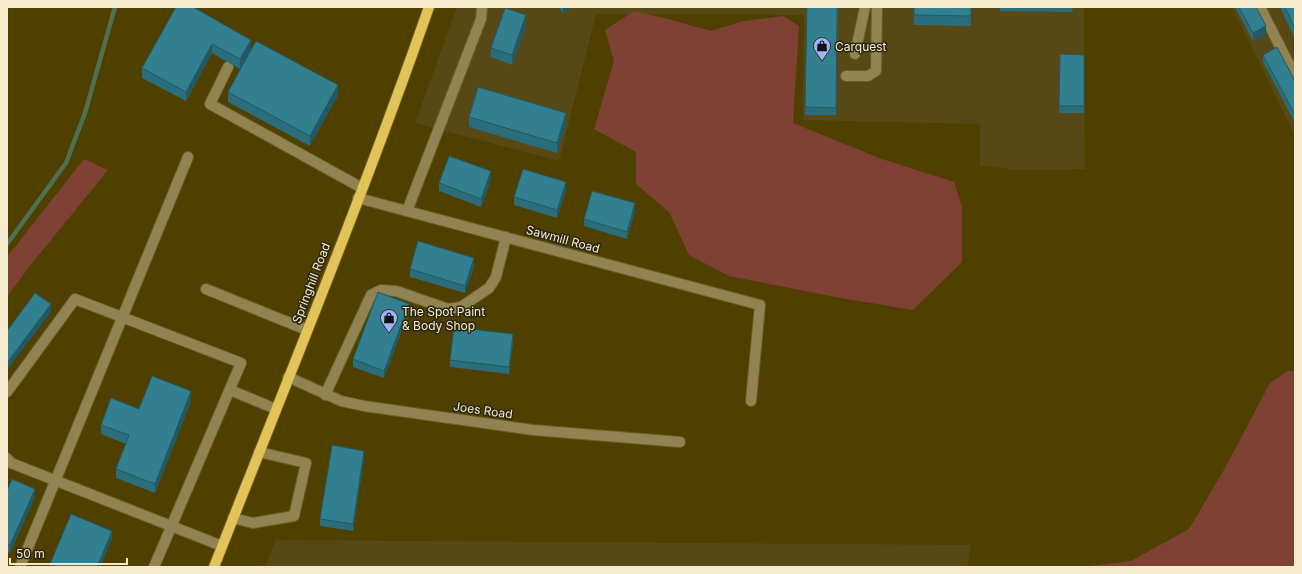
<svg xmlns="http://www.w3.org/2000/svg" width="1302" height="574" font-family="Inter,sans-serif">
<style>
.built{fill:#574915}
.green{fill:#7e4133}
.lines{fill:none;stroke-linecap:round;stroke-linejoin:round}
.stream{stroke:#4e7154;stroke-width:4.5}
.minor-casing{stroke:#6d5f25;stroke-width:12}
.major-casing{stroke:#6d5f25;stroke-width:12}
.minor{stroke:#928353;stroke-width:10}
.major{stroke:#e1c358;stroke-width:10}
.wall{fill:#2a6d7b}
.shaded-wall{fill:#225964}
.building{fill:#317f8f;stroke:#225964}
.labels{text-anchor:middle;dominant-baseline:central;stroke-width:3;stroke-linejoin:round;paint-order:stroke}
.poi-label{font-size:12px;fill:#f5eccf;stroke:#2e2710;text-anchor:start}
.street-label{font-size:12px;fill:#f5eccf;stroke:#2e2710}
</style>
<rect width="100%" height="100%" fill="#4f4000"/>
<!-- built -->
<g class="built">
<polygon points="457,7 1084,7 1085,169 1016,170 980,165 980,124 803,120 804,15 596,14 559,161 415,123"/>
<polygon points="1232,7 1295,7 1295,136 1249,41"/>
<polygon points="276,540 971,545 967,567 265,567"/>
</g>
<!-- green -->
<g class="green">
<polygon points="634,11 664,18 711,31 744,21 783,16 799,26 793,123 879,158 954,182 962,207 962,262 913,310 835,297 729,276 689,255 669,212 636,184 636,152 594,129 614,61 605,30"/>
<polygon points="84,159 108,170 29,267 7,297 7,257"/>
<polygon points="1288,371 1295,371 1295,567 1081,567 1131,561 1189,529 1225,468 1270,383"/>
</g>
<g class="lines">
<!-- stream -->
<polyline class="stream" points="7,244 66,163 85,113 115,7"/>
<defs>
<g id="minor">
<polyline points="1260,7 1295,76"/>
<polyline points="855,54 865,7"/>
<polyline points="228,67 210,104 362,188"/>
<polyline points="846,76 868,76 876,71 877,7"/>
<polyline points="358,198 760,305 751,401"/>
<polyline points="407,211 481,19 482,7"/>
<polyline points="206,289 307,330"/>
<polyline points="288,377 341,401 364,406 533,430 680,442"/>
<polyline points="230,390 276,409"/>
<polyline points="7,392 75,299 241,363 154,567"/>
<polyline points="325,395 371,295 381,290 396,291 448,309 461,307 489,288 496,277 506,237"/>
<polyline points="7,458 11,463 222,546"/>
<polyline points="233,518 253,523 294,516 306,463 259,452"/>
<polyline points="20,567 188,157"/>
</g>
<path id="major" d="M 214,567 C 287,381 363,196 429,7"/>
</defs>
<!-- minor casing -->
<use href="#minor" class="minor-casing"/>
<!-- major casing -->
<use href="#major" class="major-casing"/>
<!-- minor -->
<use href="#minor" class="minor"/>
<!-- major -->
<use href="#major" class="major"/>
</g>
<!-- wall -->
<g class="wall">
<polygon points="176,7 251,49 338,95 310,146 228,102 228,92 240,69 212,53 186,101 142,78 142,68"/>
<polygon points="559,7 572,7 563,13"/>
<polygon points="807,7 838,7 836,115 805,115"/>
<polygon points="914,7 971,7 971,26 914,25"/>
<polygon points="1000,7 1073,7 1072,12 1000,11"/>
<polygon points="1235,7 1256,7 1266,34 1253,41"/>
<polygon points="1280,7 1295,7 1295,39"/>
<polygon points="526,25 512,65 491,57 491,48"/>
<polygon points="1060,54 1084,55 1084,113 1059,113"/>
<polygon points="1263,55 1295,81 1295,123 1263,62"/>
<polygon points="469,117 566,123 557,153 469,127"/>
<polygon points="491,179 481,207 439,191 439,183"/>
<polygon points="566,190 557,218 514,205 514,197"/>
<polygon points="635,211 627,239 584,226 584,219"/>
<polygon points="474,266 465,293 410,277 410,269"/>
<polygon points="409,311 384,378 353,367 353,359"/>
<polygon points="513,342 509,374 450,367 450,360"/>
<polygon points="191,401 155,493 116,478 116,469 126,444 101,434 101,425 139,409"/>
<polygon points="364,458 353,531 320,526 320,519"/>
<polygon points="7,491 35,496 10,553 7,552"/>
<polygon points="112,538 100,567 50,567 50,564"/>
</g>
<!-- shaded-wall -->
<g class="shaded-wall">
<polygon points="563,7 572,7 563,13"/>
<polygon points="526,15 526,25 512,65 512,55"/>
<polygon points="1266,26 1266,34 1253,41 1253,33"/>
<polygon points="251,40 251,49 240,69 240,59"/>
<polygon points="212,44 212,53 186,101 186,92"/>
<polygon points="338,85 338,95 310,146 310,136"/>
<polygon points="566,113 566,123 557,153 557,143"/>
<polygon points="491,171 491,179 481,207 481,199"/>
<polygon points="566,182 566,190 557,218 557,210"/>
<polygon points="635,203 635,211 627,239 627,232"/>
<polygon points="474,258 474,266 465,293 465,286"/>
<polygon points="51,304 51,312 7,370 7,363"/>
<polygon points="409,304 409,311 384,378 384,371"/>
<polygon points="513,334 513,342 509,374 509,367"/>
<polygon points="191,391 191,401 155,493 155,484"/>
<polygon points="364,451 364,458 353,531 353,524"/>
<polygon points="35,489 35,496 10,553 10,545"/>
<polygon points="112,531 112,538 100,567 97,567"/>
</g>
<!-- building -->
<g class="building">
<polygon points="176,7 193,7 251,40 240,59 212,44 186,92 142,68"/>
<polygon points="807,7 837,7 836,108 805,107"/>
<polygon points="914,7 971,7 971,16 914,15"/>
<polygon points="1239,7 1256,7 1266,26 1253,33"/>
<polygon points="1285,7 1295,7 1295,29"/>
<polygon points="505,8 526,15 512,55 491,48"/>
<polygon points="256,41 338,85 310,136 228,92"/>
<polygon points="1277,47 1295,81 1295,115 1263,55"/>
<polygon points="1060,54 1084,55 1084,106 1059,106"/>
<polygon points="478,87 566,113 557,143 469,117"/>
<polygon points="449,156 491,171 481,199 439,183"/>
<polygon points="523,169 566,182 557,210 514,197"/>
<polygon points="592,191 635,203 627,232 584,219"/>
<polygon points="418,241 474,258 465,286 410,269"/>
<polygon points="378,292 409,304 384,371 353,359"/>
<polygon points="35,293 51,304 7,363 7,331"/>
<polygon points="454,327 513,334 509,367 450,360"/>
<polygon points="152,376 191,391 155,484 116,469 129,435 101,425 111,398 139,409"/>
<polygon points="332,445 364,451 353,524 320,519"/>
<polygon points="12,479 35,489 10,545 7,544 7,491"/>
<polygon points="71,514 112,531 97,567 58,567 50,564"/>
</g>
<!-- icons -->
<defs>
<symbol id="shop-pin" viewBox="-11 -11 22 30"><path d="M0 17L-7.5 6A9.5 9.5 0 1 1 7.5 6Z" fill="#a1b3fd" stroke="#2e2710"/><path d="M-5-2.5h2.3a2.7 3.5 0 0 1 5.4 0H5L5.5 6h-11ZM-1.5-2.5h3a1.5 2.3 0 0 0-3 0Z" fill="#111"/></symbol>
</defs>
<g fill-rule="evenodd">
<use href="#shop-pin" x="812" y="36" width="20" height="27"/>
<use href="#shop-pin" x="379" y="308" width="20" height="27"/>
</g>
<g class="labels">
<!-- poi labels -->
<g class="poi-label">
<text x="835" y="46">Carquest</text>
<text x="402" y="311">The Spot Paint<tspan x="402" dy="14">&amp; Body Shop</tspan></text>
</g>
<!-- street labels -->
<g class="street-label">
<text transform="translate(563 239) rotate(15)">Sawmill Road</text>
<text transform="translate(311 283) rotate(-69)">Springhill Road</text>
<text transform="translate(483 410) rotate(8)">Joes Road</text>
</g>
</g>
<!-- border -->
<rect width="1302" height="574" fill="none" stroke="#f5eccf" stroke-width="16"/>
<!-- scale -->
<path d="M10 558v6h117v-6" fill="none" stroke="#f5eccf" stroke-width="2"/>
<text x="16" y="558" font-size="12" fill="#f5eccf" stroke="#2e2710" stroke-width="3" paint-order="stroke">50 m</text>
</svg>
